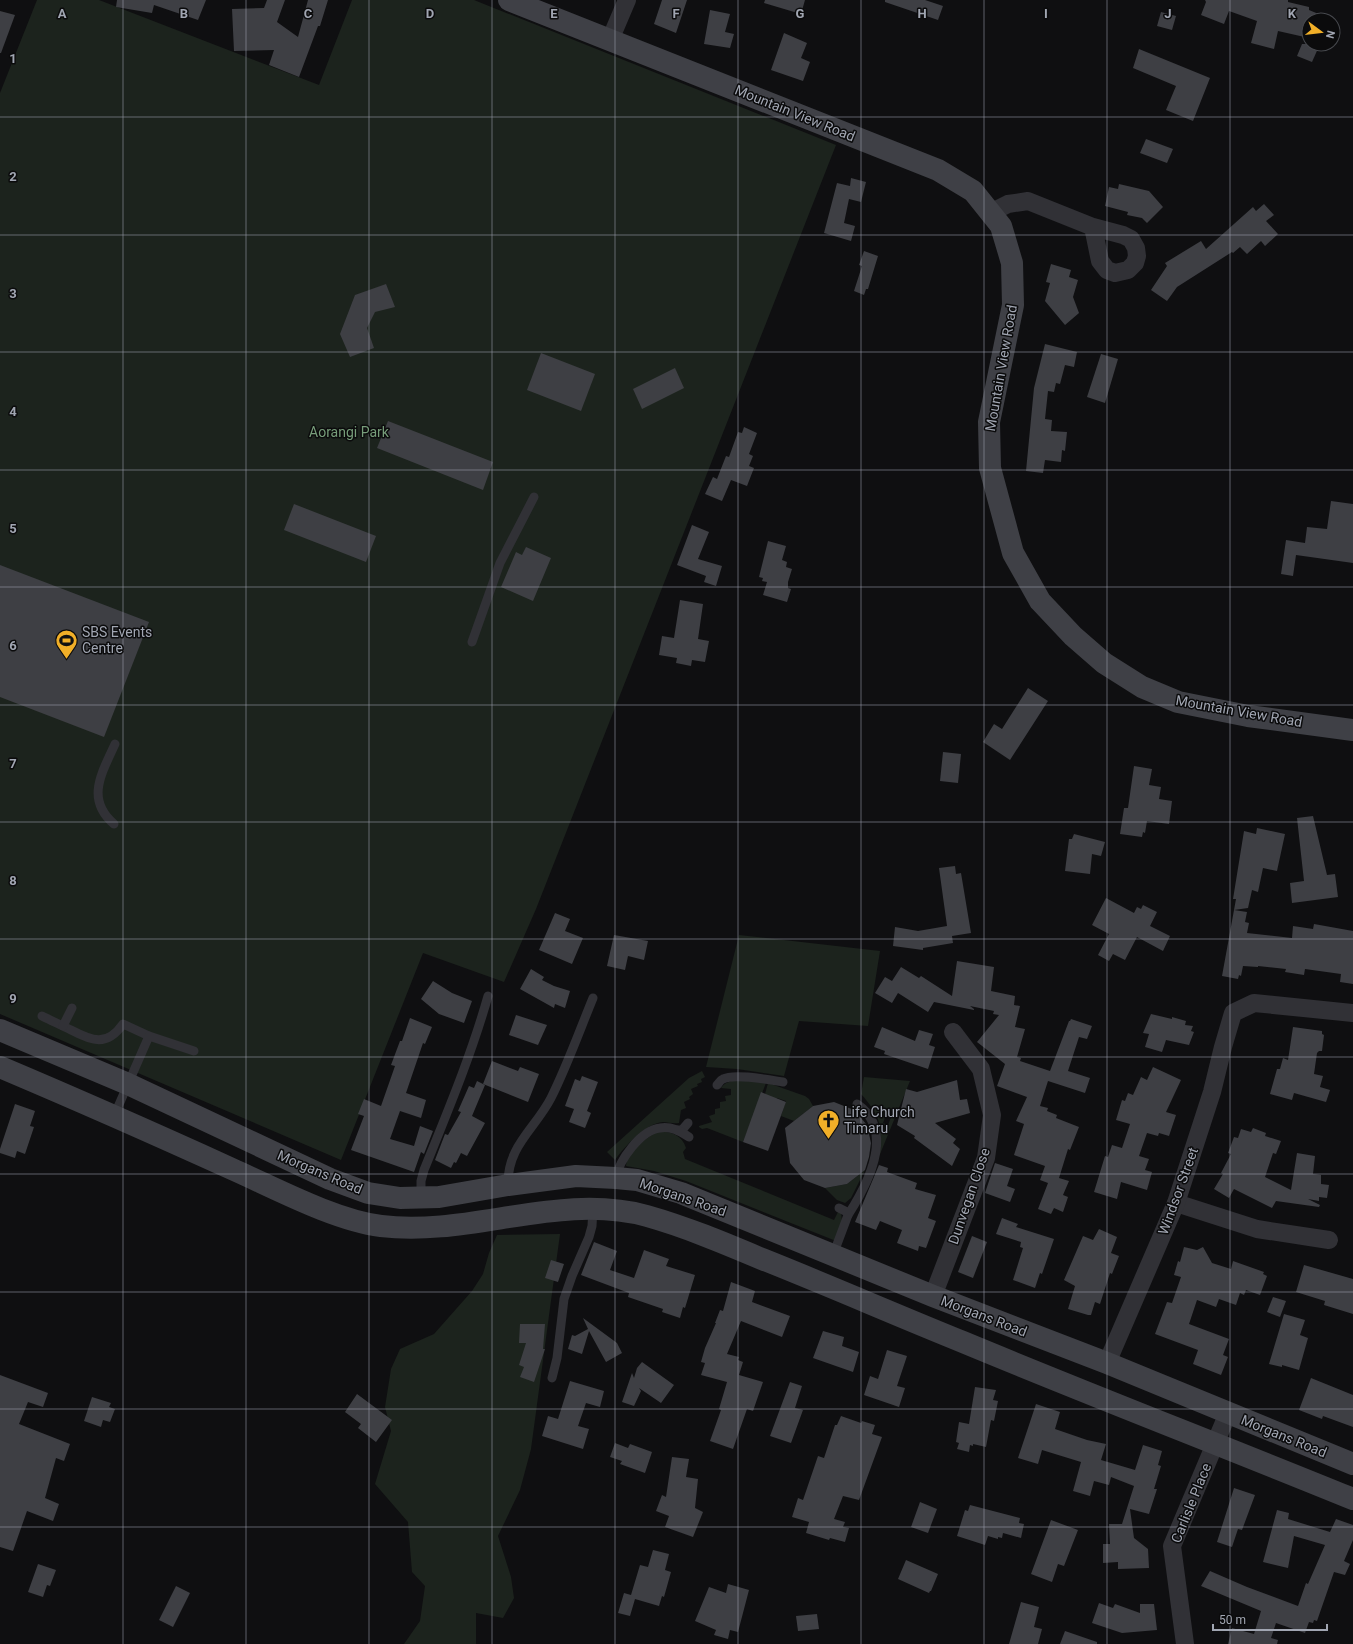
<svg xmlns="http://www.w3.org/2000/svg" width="1353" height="1644" font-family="Roboto,sans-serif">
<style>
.green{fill:#1c231d;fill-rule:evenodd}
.building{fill:#3e3f44}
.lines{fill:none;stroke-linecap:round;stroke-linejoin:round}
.lane{stroke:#313136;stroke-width:9}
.street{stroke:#313136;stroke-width:18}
.secondary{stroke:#3f4046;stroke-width:22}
.grid{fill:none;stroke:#a1a6b2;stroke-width:1;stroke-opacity:0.55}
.labels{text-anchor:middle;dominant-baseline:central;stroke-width:3;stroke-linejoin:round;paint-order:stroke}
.street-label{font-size:14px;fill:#a1a6b2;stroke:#0b0b0c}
.park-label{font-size:14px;fill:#779d7a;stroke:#0b0b0c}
.poi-label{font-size:14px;fill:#a1a6b2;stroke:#0b0b0c;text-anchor:start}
.grid-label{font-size:13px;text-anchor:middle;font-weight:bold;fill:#a1a6b2;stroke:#0b0b0c;stroke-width:3;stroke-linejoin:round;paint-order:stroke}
</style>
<rect width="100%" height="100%" fill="#0f0f11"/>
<!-- green -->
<g class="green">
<polygon points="37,0 99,0 319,85 352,0 474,0 836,145 536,909 504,982 423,953 341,1160 0,1014 0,93"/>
<polygon points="739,935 880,951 868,1026 799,1021 784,1076 737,1069 706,1067"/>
<path d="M 702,1071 L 705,1077 L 701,1079 L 702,1082 L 697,1084 L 698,1086 L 691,1089 L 693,1094 L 689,1097 L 690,1099 L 684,1102 L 686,1108 L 681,1110 L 679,1123 C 673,1124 668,1122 663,1122 C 646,1123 624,1147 615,1160 L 607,1152 L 689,1078 Z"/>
<path d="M 864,1077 L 910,1081 L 878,1159 C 885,1130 880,1115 861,1094 ZM 888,1110 L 893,1112 L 888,1125 L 883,1123 Z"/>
<path d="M 738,1080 L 766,1083 L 743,1142 L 707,1128 L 702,1129 L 699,1127 L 699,1126 L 712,1122 L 709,1116 L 715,1114 L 715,1109 L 720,1108 L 720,1102 L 726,1101 L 725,1096 L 731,1095 L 731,1089 L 721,1088 C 725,1082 731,1081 738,1080 Z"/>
<polygon points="768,1083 805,1096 809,1099 813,1106 794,1121 781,1116 786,1101 777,1098 776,1101 765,1094"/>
<path d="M 657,1132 C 671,1131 682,1135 686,1148 L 683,1152 L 685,1159 L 834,1220 L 838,1212 L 841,1212 L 842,1221 L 836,1241 L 686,1181 L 654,1171 L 626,1166 C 627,1152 646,1138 657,1132 Z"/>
<polygon points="865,1170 851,1198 845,1203 837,1200 825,1188 847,1184"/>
<polygon points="560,1234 531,1449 520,1490 498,1536 511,1577 514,1598 503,1618 476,1613 476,1644 404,1644 420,1621 425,1586 412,1572 408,1522 375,1484 391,1431 385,1407 391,1369 400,1349 434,1334 472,1291 483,1274 489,1253 497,1235"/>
</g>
<!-- building -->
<g class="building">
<polygon points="117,0 206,0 198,20 154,5 152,13 116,7"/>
<polygon points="267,0 285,0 277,22 298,37 308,0 328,0 320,26 318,26 299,77 269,65 274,50 234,51 232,9 264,8"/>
<polygon points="662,0 687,0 676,33 654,24"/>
<polygon points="765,0 805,0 801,14 764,3"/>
<polygon points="885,0 925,0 943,6 938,20 885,2"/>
<polygon points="1205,0 1288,0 1288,2 1309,7 1309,10 1333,20 1309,20 1309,38 1278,31 1274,49 1251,43 1257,21 1229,11 1224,24 1201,15 1206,2"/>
<polygon points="710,10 730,14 725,32 734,34 730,48 704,44"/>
<polygon points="0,11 15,15 1,53 0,53"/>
<polygon points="1161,12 1176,16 1172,30 1157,26"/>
<polygon points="784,33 807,43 801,58 810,62 803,81 771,70"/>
<polygon points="1302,44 1320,44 1312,62 1297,56"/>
<polygon points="1139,49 1210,78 1193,121 1166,110 1176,86 1133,68"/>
<polygon points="1146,139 1173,149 1167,163 1140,153"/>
<polygon points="851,178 866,182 861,202 849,199 844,223 855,226 851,241 824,233 837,183 850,186"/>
<polygon points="1119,184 1149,191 1163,207 1147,223 1142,218 1127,215 1128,212 1105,206 1109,187 1118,189"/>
<polygon points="1264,204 1274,215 1266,221 1278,234 1265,246 1261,241 1247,254 1240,247 1233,253 1232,252 1177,287 1167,301 1151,290 1167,266 1165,263 1201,241 1206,249 1253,207 1256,211"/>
<polygon points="864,251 878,256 868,289 866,289 864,295 854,291 862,266 859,265"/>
<polygon points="1051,264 1071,270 1069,277 1078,280 1073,297 1079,313 1065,325 1045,301 1050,283 1046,282"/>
<polygon points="386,284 395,307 375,312 367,328 374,348 350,357 340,334 355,295"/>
<polygon points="1045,344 1077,352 1074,367 1065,365 1060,384 1056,383 1054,392 1048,391 1045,419 1052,420 1051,431 1067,432 1065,451 1062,450 1061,462 1045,460 1043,473 1026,471 1034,388"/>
<polygon points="541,353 595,374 581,411 527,390"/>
<polygon points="1101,354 1118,359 1105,403 1087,397"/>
<polygon points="675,368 684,388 642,409 633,389"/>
<polygon points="388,421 493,462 483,490 377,448"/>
<polygon points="744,427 757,433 749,454 753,456 749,466 754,468 747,486 731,480 722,501 705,494 713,477 717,479 726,456 729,457 738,432 742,433"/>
<polygon points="1331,501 1353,504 1353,563 1296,555 1293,576 1281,574 1286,540 1305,543 1307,527 1327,529"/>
<polygon points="294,504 376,536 366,562 284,530"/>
<polygon points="692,525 709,532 698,559 722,566 716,586 704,582 706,576 677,565"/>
<polygon points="768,541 786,546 782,560 787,562 786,567 792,569 788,582 788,588 791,589 787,602 763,595 767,582 762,581 763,578 759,577"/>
<polygon points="526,547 551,558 533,601 501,587 516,552 522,555"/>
<polygon points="0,565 149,622 104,737 0,697"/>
<polygon points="680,600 703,604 698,639 709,641 705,662 692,660 691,666 676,663 677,658 659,655 662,636 674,638"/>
<polygon points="1028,688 1048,701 1010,760 983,742 994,724 1002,729"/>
<polygon points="943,752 961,754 958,783 940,781"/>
<polygon points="1134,766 1152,769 1149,785 1161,787 1159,799 1172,801 1169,824 1147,821 1145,833 1143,832 1142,837 1120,834 1124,808 1128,808"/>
<polygon points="1313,816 1327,875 1335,874 1338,897 1292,903 1290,883 1304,881 1297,818"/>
<polygon points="1257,828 1285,834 1277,871 1263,868 1258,892 1252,890 1248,908 1234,910 1236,899 1233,899 1244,831 1256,834"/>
<polygon points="1074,834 1105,842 1101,856 1092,854 1090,874 1065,871 1069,839 1072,839"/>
<polygon points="955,866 956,874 961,873 971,933 952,936 953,943 923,948 923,950 893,946 895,927 918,931 947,926 939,868"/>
<polygon points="1106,898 1134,913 1137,907 1141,909 1143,905 1157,912 1150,926 1170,936 1163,951 1137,937 1125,960 1113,954 1109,961 1098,955 1109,934 1092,925"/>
<polygon points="1234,910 1247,912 1245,922 1249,923 1247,933 1292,938 1293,926 1313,929 1314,924 1353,931 1353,984 1340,982 1341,974 1305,969 1304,975 1285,972 1286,969 1258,966 1258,967 1243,966 1241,976 1239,975 1238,979 1222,976"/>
<polygon points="555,913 570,919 565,931 583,938 572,964 539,950"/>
<polygon points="614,935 648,941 644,960 628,956 625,970 607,966"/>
<polygon points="957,961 994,967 991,991 1015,996 1014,1005 1020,1006 1015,1027 1025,1029 1017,1057 1021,1058 1020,1061 1050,1071 1069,1021 1070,1021 1071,1019 1092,1026 1087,1039 1079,1037 1068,1071 1090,1078 1085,1093 1048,1081 1040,1106 1048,1108 1047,1111 1057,1115 1056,1118 1079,1127 1070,1150 1068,1149 1059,1178 1069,1181 1063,1195 1068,1197 1063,1212 1054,1208 1051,1214 1038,1209 1048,1183 1040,1180 1045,1166 1014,1155 1024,1124 1016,1121 1027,1097 997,1086 1005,1064 977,1042 999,1015 993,1014 994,1011 970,1006 974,1009 974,1010 934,1002 928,1012 898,993 892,1003 875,993 885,977 892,981 901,967 919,978 921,976 952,996"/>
<polygon points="531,969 544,977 542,980 554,986 570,991 565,1008 555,1004 554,1008 520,989"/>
<polygon points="433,981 452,993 472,1001 464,1023 439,1014 421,999"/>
<polygon points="1151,1014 1172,1019 1172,1017 1186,1021 1185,1025 1193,1026 1191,1031 1194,1032 1189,1045 1166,1040 1162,1052 1145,1047 1149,1034 1143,1033"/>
<polygon points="516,1015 547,1025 538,1045 509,1035"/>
<polygon points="410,1018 432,1027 425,1044 423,1043 406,1093 426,1100 421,1118 400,1111 390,1139 414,1146 420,1126 433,1131 424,1154 421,1152 414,1172 351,1150 364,1116 358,1114 364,1099 381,1106 395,1066 391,1065 400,1041 402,1041"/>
<polygon points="882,1027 915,1041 919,1030 933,1034 929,1045 935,1047 928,1069 884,1054 885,1051 874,1047"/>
<polygon points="1293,1027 1322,1031 1322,1034 1324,1035 1322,1051 1319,1051 1317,1053 1314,1074 1323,1076 1320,1087 1330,1090 1326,1102 1294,1093 1292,1100 1270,1094 1277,1069 1280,1069 1283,1058 1288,1060"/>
<polygon points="492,1061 518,1071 520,1067 539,1074 528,1102 483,1084"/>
<polygon points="1153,1067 1181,1080 1166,1112 1176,1115 1169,1136 1159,1133 1158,1136 1147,1133 1139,1156 1149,1159 1145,1170 1152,1172 1147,1190 1121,1182 1117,1199 1094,1192 1105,1156 1108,1157 1112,1145 1122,1148 1130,1124 1116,1120 1122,1100 1125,1101 1128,1093 1133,1095 1141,1077 1147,1080"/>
<polygon points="582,1076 598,1082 587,1111 591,1113 585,1128 569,1122 574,1109 565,1106 575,1079 580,1081"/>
<polygon points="957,1080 960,1100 967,1099 970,1113 935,1123 956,1139 953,1143 960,1149 952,1166 914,1138 915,1136 897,1125 906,1089 917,1092"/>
<polygon points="477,1081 485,1085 472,1116 485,1123 467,1156 461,1153 456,1163 454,1162 451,1168 435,1160 445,1134 448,1135 461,1112 458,1111 469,1086 474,1088"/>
<polygon points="761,1092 786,1102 768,1151 743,1142"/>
<polygon points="834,1102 854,1110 867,1125 871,1143 869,1157 865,1170 847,1184 825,1188 804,1180 790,1163 785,1128 813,1106"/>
<polygon points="15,1104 35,1111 30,1126 34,1127 25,1154 17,1151 15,1158 0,1153 0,1149"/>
<polygon points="1253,1128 1266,1133 1265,1136 1281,1141 1276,1154 1273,1153 1265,1177 1291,1190 1297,1153 1315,1156 1313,1174 1321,1175 1321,1184 1329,1185 1327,1198 1319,1197 1319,1201 1308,1199 1320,1205 1319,1207 1276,1201 1272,1208 1234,1189 1229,1198 1214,1189 1223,1174 1221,1173 1231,1154 1228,1153 1234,1137 1238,1138 1241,1129 1251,1132"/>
<polygon points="995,1163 1013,1169 1007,1186 1015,1189 1010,1202 985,1193"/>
<polygon points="879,1165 888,1168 887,1172 917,1183 915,1189 936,1195 928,1218 936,1221 926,1248 919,1246 918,1251 897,1243 902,1230 880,1221 876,1230 855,1222"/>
<polygon points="1002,1218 1018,1224 1016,1227 1054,1239 1042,1274 1040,1273 1035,1288 1013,1280 1023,1248 1020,1247 1021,1242 996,1234"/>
<polygon points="1099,1229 1117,1237 1111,1253 1119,1256 1112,1274 1110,1273 1100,1304 1095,1302 1091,1315 1088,1315 1068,1309 1075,1286 1064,1280 1083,1236 1093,1240"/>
<polygon points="972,1236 987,1242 973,1278 958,1272"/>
<polygon points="594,1242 617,1251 610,1270 634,1278 644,1250 669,1259 666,1266 695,1275 685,1308 683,1307 680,1318 662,1312 663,1309 628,1297 629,1293 581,1275"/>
<polygon points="1184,1247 1197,1250 1203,1247 1212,1263 1231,1269 1233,1261 1264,1272 1263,1274 1267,1276 1260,1295 1246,1290 1244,1295 1240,1293 1236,1305 1219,1299 1216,1307 1197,1300 1189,1324 1229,1339 1223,1355 1228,1357 1221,1375 1193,1364 1198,1350 1155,1334 1167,1302 1172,1303 1181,1277 1174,1275 1178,1261 1180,1262"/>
<polygon points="551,1260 564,1264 558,1282 545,1278"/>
<polygon points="1304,1265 1353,1279 1353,1314 1324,1305 1325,1301 1296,1292"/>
<polygon points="731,1282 755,1291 752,1302 790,1316 782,1337 741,1321 727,1354 739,1357 738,1360 743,1362 739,1375 763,1382 753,1411 747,1409 733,1449 710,1441 721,1410 719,1409 727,1382 701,1375 705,1363 701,1362 705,1348 716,1323 715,1323 720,1310 723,1311"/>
<polygon points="1273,1297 1286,1301 1280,1317 1267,1312"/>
<polygon points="1284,1314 1305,1320 1300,1335 1308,1338 1299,1370 1282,1365 1282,1367 1269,1364"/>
<polygon points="583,1318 617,1343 622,1353 606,1362 589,1331 582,1354 568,1349 572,1335 575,1336 588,1329"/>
<polygon points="520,1324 545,1324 543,1349 545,1349 534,1382 520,1377 524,1367 519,1365 526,1343 519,1343"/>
<polygon points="823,1331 844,1337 842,1346 859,1352 853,1372 813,1358"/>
<polygon points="887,1350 907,1356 897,1386 905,1388 899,1407 864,1395 870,1376 878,1379"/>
<polygon points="642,1362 674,1385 661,1403 639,1388 641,1391 634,1406 622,1402 632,1373 634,1378 637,1368"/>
<polygon points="0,1375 48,1393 43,1407 28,1402 19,1424 70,1444 64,1461 56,1458 45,1498 59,1504 53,1521 27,1511 13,1551 0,1547"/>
<polygon points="1311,1378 1353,1395 1353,1427 1323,1416 1322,1419 1299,1410"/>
<polygon points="570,1381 604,1391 600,1407 586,1403 578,1426 589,1429 583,1449 542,1436 548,1416 558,1419"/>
<polygon points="790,1382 802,1386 795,1408 803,1410 791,1443 770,1436"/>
<polygon points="975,1387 996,1390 993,1400 998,1401 994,1421 991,1420 986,1447 973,1444 973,1446 970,1445 969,1452 957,1449 959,1443 956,1442 959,1422 969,1424"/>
<polygon points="357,1394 392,1420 376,1442 358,1428 361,1424 345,1412"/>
<polygon points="92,1397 111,1403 109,1407 115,1409 110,1422 103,1420 101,1427 84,1421"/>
<polygon points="1036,1404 1060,1412 1055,1429 1087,1440 1106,1444 1101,1460 1135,1470 1143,1445 1162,1451 1158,1465 1161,1466 1154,1489 1157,1489 1149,1514 1130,1509 1134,1538 1148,1549 1149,1568 1118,1569 1118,1562 1103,1563 1103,1544 1110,1544 1109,1524 1122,1524 1134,1486 1111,1477 1109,1485 1094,1481 1090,1496 1073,1491 1081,1462 1042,1450 1038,1464 1018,1458"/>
<polygon points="841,1416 861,1423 862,1421 875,1425 872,1434 882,1437 859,1500 843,1496 834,1519 845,1522 843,1527 849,1528 845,1542 830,1538 829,1540 806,1533 809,1522 792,1517 798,1498 803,1500 818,1456 824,1458 835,1425 837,1425"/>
<polygon points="615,1443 628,1448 630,1444 652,1452 645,1473 620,1464 622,1461 610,1457"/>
<polygon points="672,1457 689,1459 686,1477 698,1479 695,1508 703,1512 693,1537 665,1527 669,1516 656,1511 662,1495 666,1497"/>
<polygon points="1234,1488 1255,1495 1242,1530 1238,1529 1232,1547 1217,1542"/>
<polygon points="920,1502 937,1509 928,1533 911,1527"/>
<polygon points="970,1505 1020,1518 1019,1523 1024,1524 1021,1538 1003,1533 1002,1538 998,1537 998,1539 988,1536 985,1545 957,1536 965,1510 968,1511"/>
<polygon points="1277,1510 1289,1513 1288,1519 1330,1532 1336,1519 1353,1525 1353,1540 1344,1561 1350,1564 1345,1575 1334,1572 1317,1621 1314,1620 1313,1623 1309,1622 1305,1633 1276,1623 1271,1638 1278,1640 1277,1644 1228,1644 1232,1628 1254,1634 1261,1611 1201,1586 1210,1571 1247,1587 1298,1606 1306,1583 1308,1584 1325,1545 1294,1536 1288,1568 1263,1562"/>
<polygon points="1051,1520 1078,1530 1064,1566 1058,1564 1052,1582 1031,1574"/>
<polygon points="653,1550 669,1554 665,1570 671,1572 664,1597 662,1596 659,1606 635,1599 630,1616 618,1613 624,1593 631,1595 640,1565 648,1567"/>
<polygon points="906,1560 938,1574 931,1591 930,1591 929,1593 898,1579"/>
<polygon points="38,1564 56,1570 50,1586 47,1585 43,1597 28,1592"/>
<polygon points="728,1584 749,1590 738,1632 730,1630 728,1639 714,1635 716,1630 695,1621 709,1587 726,1593"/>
<polygon points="176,1586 190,1593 173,1627 159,1620"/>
<polygon points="1021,1602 1039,1607 1034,1627 1042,1629 1038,1644 1009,1644"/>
<polygon points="1099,1603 1113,1608 1115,1604 1140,1613 1140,1604 1154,1604 1157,1630 1122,1633 1092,1623"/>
<polygon points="817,1614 819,1629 798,1631 796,1616"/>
<polygon points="1065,1631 1097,1642 1097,1644 1060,1644"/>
</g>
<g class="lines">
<!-- lane -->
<g class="lane">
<polyline points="472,642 500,563 534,497"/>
<path d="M 114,824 C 85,799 102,773 115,744"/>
<path d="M 42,1016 C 52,1021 61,1025 71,1030 C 92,1041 107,1047 123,1024 L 149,1036"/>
<polyline points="63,1026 72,1008"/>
<path d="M 717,1085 C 719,1083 720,1080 723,1079 C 734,1073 770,1080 783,1082"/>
<polyline points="114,1116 149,1036 194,1051"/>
<polyline points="677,1130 682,1130 688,1123"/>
<path d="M 616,1178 C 619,1160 641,1130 660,1128 C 671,1126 680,1131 689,1137"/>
<path d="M 508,1185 C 507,1146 535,1129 551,1098 C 567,1066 579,1032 593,998"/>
<path d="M 421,1198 L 421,1181 L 424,1170 C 447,1113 471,1056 488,996"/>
<path d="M 848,1215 C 868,1184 896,1131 857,1104"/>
<polyline points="833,1255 848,1215 847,1212 839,1208"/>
<polyline points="552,1378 557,1358 564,1299 572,1276 589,1237 592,1226 593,1208"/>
</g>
<!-- street -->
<g class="street">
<polyline points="610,40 627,0"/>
<polyline points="990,213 1008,204 1028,201 1093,227 1123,235 1131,239 1136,248 1137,256 1135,263 1128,270 1115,273 1107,270 1100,261 1093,227"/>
<polyline points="1176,1203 1257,1229 1329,1240"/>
<polyline points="933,1296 986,1158 992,1115 981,1069 953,1032"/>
<polyline points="1107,1363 1176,1203 1212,1092 1223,1047 1233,1013 1254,1003 1353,1013"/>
<polyline points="1185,1644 1172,1546 1228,1413"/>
</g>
<!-- secondary -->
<g class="secondary">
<polyline points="509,0 938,170 973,191 1001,226 1012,263 1013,305 989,422 990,468 1013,553 1040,601 1073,636 1104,663 1142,687 1178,702 1248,716 1353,730"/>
<polyline points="0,1030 128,1084 330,1179 368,1193 400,1198 439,1197 508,1185 576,1176 616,1178 637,1180 681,1193 933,1296 1107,1363 1353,1464"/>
<path d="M 0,1067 C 78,1100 155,1134 232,1169 C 275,1188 334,1220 381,1226 C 470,1237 559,1192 647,1216 C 686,1227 724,1243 762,1259 C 830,1286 896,1315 963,1342 C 1093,1396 1223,1446 1353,1499"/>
</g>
</g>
<!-- grid -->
<path class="grid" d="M 123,0 L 123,1644M 246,0 L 246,1644M 369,0 L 369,1644M 492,0 L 492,1644M 615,0 L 615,1644M 738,0 L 738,1644M 861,0 L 861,1644M 984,0 L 984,1644M 1107,0 L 1107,1644M 1230,0 L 1230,1644M 0,117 L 1353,117M 0,235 L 1353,235M 0,352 L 1353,352M 0,470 L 1353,470M 0,587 L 1353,587M 0,705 L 1353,705M 0,822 L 1353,822M 0,939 L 1353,939M 0,1057 L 1353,1057M 0,1174 L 1353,1174M 0,1292 L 1353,1292M 0,1409 L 1353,1409M 0,1527 L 1353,1527"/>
<!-- icons -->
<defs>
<symbol id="stadium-pin" viewBox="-11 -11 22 30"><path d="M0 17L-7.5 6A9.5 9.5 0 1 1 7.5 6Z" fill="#f1af28" stroke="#0b0b0c"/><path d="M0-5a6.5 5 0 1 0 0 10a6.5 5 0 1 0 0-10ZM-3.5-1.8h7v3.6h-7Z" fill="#111"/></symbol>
<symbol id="church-pin" viewBox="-11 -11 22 30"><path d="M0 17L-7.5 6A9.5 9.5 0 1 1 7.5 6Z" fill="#f1af28" stroke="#0b0b0c"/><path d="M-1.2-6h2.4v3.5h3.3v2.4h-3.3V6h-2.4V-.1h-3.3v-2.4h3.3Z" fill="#111"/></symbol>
</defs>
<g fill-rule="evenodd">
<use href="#stadium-pin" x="54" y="628" width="25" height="34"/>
<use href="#church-pin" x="816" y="1108" width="25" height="34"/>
</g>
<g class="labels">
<!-- street labels -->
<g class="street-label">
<text transform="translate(795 113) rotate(22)">Mountain View Road</text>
<text transform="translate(1001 368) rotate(-80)">Mountain View Road</text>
<text transform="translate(1239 711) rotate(10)">Mountain View Road</text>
<text transform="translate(320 1172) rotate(23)">Morgans Road</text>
<text transform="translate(1178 1191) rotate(-70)">Windsor Street</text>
<text transform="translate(969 1196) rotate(-71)">Dunvegan Close</text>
<text transform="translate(683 1197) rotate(19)">Morgans Road</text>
<text transform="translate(984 1316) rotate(21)">Morgans Road</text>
<text transform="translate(1284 1436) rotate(22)">Morgans Road</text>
<text transform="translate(1191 1503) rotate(-68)">Carlisle Place</text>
</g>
<!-- park labels -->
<g class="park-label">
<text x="349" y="432">Aorangi Park</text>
</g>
<!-- poi labels -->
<g class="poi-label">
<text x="82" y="632">SBS Events<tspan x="82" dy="16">Centre</tspan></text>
<text x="844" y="1112">Life Church<tspan x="844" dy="16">Timaru</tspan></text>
</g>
</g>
<g class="grid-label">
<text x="62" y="18">A</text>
<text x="184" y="18">B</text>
<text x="308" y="18">C</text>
<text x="430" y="18">D</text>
<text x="554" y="18">E</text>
<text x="676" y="18">F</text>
<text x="800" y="18">G</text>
<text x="922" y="18">H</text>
<text x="1046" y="18">I</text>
<text x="1168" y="18">J</text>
<text x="1292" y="18">K</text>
<text x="13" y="63">1</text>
<text x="13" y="181">2</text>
<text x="13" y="298">3</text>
<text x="13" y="416">4</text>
<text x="13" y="533">5</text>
<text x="13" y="650">6</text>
<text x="13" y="768">7</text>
<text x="13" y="885">8</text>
<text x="13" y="1003">9</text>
</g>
<!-- north arrow -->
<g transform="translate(1321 32) rotate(105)"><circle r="19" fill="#0b0b0c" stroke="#47494e"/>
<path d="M0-3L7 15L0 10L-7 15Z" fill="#f1af28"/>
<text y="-6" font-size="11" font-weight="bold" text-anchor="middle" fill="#a1a6b2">N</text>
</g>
<!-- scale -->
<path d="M1213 1624v6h114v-6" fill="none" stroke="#a1a6b2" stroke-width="2"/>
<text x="1219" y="1624" font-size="12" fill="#a1a6b2" stroke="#0b0b0c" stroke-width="3" paint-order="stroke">50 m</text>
</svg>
